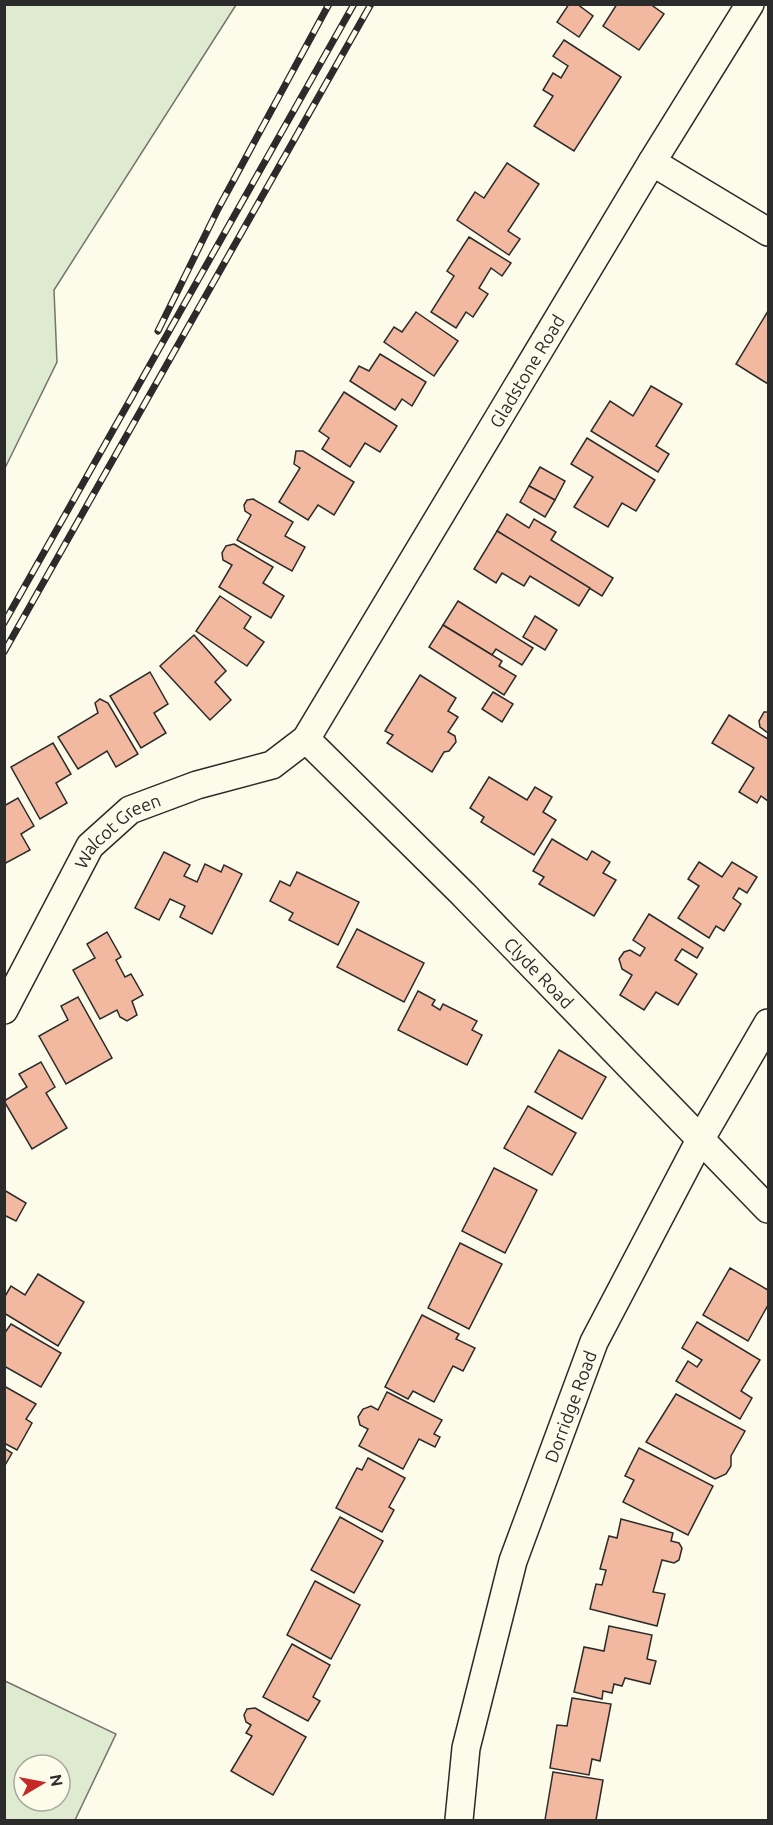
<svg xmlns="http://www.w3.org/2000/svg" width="773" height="1825" font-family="Ubuntu,sans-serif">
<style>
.green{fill:#deebd1;stroke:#74746e;stroke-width:1.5;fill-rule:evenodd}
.building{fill:#f2b8a0;stroke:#2b2b2b;stroke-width:1.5}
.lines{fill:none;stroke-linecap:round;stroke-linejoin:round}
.street-casing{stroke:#2b2b2b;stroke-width:30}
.street{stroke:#fdfbea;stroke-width:27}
.rail-casing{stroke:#2b2b2b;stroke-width:7}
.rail{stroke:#fdfbea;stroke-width:4.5;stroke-dasharray:14;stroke-linecap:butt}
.labels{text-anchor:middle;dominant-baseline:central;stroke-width:4.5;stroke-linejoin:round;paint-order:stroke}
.street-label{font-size:18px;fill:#2b2b2b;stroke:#fdfbea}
</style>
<rect width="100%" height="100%" fill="#fdfbea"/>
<!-- green -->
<g class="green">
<polygon points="5,4 236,5 54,290 57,362 5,468"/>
<path d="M 5,1681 L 116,1734 L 75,1820 L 5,1820 ZM 24,1765 L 60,1765 L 60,1801 L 24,1801 Z"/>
</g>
<!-- building -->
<g class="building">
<polygon points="569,4 577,4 593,16 579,37 557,22"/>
<polygon points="617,4 650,4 664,14 639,50 603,26"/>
<polygon points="564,40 621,77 574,151 534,126 553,96 543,90 553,73 561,78 568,66 553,56"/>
<polygon points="507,163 539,184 508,231 520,239 509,255 457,220 475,192 484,198"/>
<polygon points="469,237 511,263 502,276 491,268 479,288 488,294 473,317 466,312 456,328 431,312 454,276 447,271"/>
<polygon points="768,311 768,384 736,364"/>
<polygon points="416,312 458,341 434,376 384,342 394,327 402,332"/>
<polygon points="380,354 426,382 412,406 402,399 395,410 350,381 359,366 369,371"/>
<polygon points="651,386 682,404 656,446 669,454 658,472 591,431 610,401 633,416"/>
<polygon points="344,392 397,426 380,452 365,443 350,467 322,449 329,438 319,431"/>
<polygon points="587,438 655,480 636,511 622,503 608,527 574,507 593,477 571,464"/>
<polygon points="296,451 303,451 354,482 334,515 318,505 308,520 279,502 300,468 294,464"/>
<polygon points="540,467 565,481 555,500 529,486"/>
<polygon points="529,486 555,500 545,517 520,502"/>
<polygon points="253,499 293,522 285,536 305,547 292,571 237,540 251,515 245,511 244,505 247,500"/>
<polygon points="507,514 529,528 534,519 556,532 551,540 613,578 602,596 497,531"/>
<polygon points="497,531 590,588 579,606 530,576 524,586 502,573 496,583 474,569"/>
<polygon points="234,544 273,567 263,583 284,596 271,618 219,587 232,565 223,560 222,553 226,546"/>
<polygon points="220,596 251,617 244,628 264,642 247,666 196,631"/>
<polygon points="458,601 533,648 522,665 496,649 492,655 443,625"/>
<polygon points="535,616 557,630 545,650 523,637"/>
<polygon points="443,625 502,661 499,666 516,676 504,695 429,647"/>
<polygon points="194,635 226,671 215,682 231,700 210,720 160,666"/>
<polygon points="150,672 168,704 154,713 166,733 141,748 110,696"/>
<polygon points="420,675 456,698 448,711 458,717 448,732 455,736 456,742 449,751 444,752 432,772 387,743 393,735 385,731"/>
<polygon points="493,692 513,704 502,722 482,709"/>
<polygon points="100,699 108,703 138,754 116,767 107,751 78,769 58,737 98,713 95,703"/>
<polygon points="764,712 768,712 768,733 760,727 759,721"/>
<polygon points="729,715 768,739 768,801 761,796 757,803 739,792 754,768 712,743"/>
<polygon points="53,743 71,774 56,783 67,803 40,819 11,767"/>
<polygon points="489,777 527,800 535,787 552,797 543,812 556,820 534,855 481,822 484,817 470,808"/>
<polygon points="18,798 34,826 21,834 30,850 4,864 4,806"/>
<polygon points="552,839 587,860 592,851 610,862 603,873 616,880 594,916 539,884 544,877 533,871"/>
<polygon points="164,852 190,865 184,876 197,882 205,864 221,872 224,865 242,874 212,934 180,917 185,906 170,899 159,920 135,908"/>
<polygon points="699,862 722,877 732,862 757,877 747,893 739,888 733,898 741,904 724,931 716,926 709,938 678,918 699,886 688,879"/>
<polygon points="297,872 359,902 338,945 289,920 293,913 270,901 280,881 290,886"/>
<polygon points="649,914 703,948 697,958 682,949 675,960 697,974 678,1005 656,992 644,1010 620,995 632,975 622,969 619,959 624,952 630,950 640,956 645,948 633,940"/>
<polygon points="357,929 424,963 404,1002 337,967"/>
<polygon points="107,932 121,957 116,960 125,977 131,974 143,995 132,1001 137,1015 127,1021 120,1017 117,1010 100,1019 73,970 95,958 87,944"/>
<polygon points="418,991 435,1000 432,1005 440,1010 443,1004 477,1021 472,1030 482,1035 467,1065 398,1030"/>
<polygon points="78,997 112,1058 66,1084 39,1036 68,1020 61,1006"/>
<polygon points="559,1050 606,1077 582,1119 535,1092"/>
<polygon points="41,1062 55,1087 46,1093 67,1128 32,1149 4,1101 27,1087 19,1074"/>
<polygon points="528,1106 576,1133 552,1175 504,1148"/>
<polygon points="494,1168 537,1190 505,1253 462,1231"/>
<polygon points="4,1190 26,1203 16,1221 6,1216 4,1219"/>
<polygon points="460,1243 502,1264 469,1329 428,1308"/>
<polygon points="730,1268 768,1290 768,1305 748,1341 703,1315"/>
<polygon points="38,1274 84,1302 58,1346 4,1313 4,1298 11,1286 25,1295"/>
<polygon points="422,1315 459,1334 456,1339 475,1348 463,1371 453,1366 434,1402 413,1391 408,1399 385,1387"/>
<polygon points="697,1322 760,1360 741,1391 752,1398 740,1419 676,1381 688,1361 697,1367 702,1360 682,1348"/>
<polygon points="11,1324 61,1353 41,1387 4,1366 4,1334"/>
<polygon points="4,1386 36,1404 26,1419 32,1423 17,1450 4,1443"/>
<polygon points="387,1392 442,1420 434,1434 440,1437 435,1447 419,1439 403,1469 359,1446 368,1429 360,1425 358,1417 363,1409 371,1406 378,1410"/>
<polygon points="676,1394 745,1431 731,1456 731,1466 726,1474 715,1479 646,1442"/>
<polygon points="4,1448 12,1453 4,1467"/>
<polygon points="639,1448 713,1486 688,1535 623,1502 634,1480 625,1476"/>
<polygon points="368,1458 405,1478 389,1507 394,1510 382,1532 336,1508 357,1468 362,1470"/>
<polygon points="340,1517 383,1541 354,1593 311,1570"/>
<polygon points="621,1519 673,1533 671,1541 679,1543 682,1548 679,1560 674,1563 662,1560 653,1592 665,1594 657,1626 590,1609 596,1584 602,1585 606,1570 600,1569 609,1536 617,1538"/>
<polygon points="315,1581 360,1605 331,1659 287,1635"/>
<polygon points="609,1626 652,1635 647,1659 656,1661 650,1684 625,1678 622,1686 614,1684 612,1693 603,1691 602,1699 574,1692 584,1647 604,1651"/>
<polygon points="292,1644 330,1665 313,1697 320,1701 308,1721 263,1697"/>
<polygon points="572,1698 611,1704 600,1761 592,1759 589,1775 550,1768 557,1725 567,1726"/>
<polygon points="255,1708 306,1737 273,1795 231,1771 252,1736 246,1733 251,1725 246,1722 244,1715 247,1709"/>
<polygon points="553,1772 603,1780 596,1820 545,1820"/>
</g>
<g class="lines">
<defs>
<g id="street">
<polyline points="652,162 768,232"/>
<path id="s1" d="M 306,739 L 463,894 L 768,1209"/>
<path id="s2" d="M 4,1010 L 90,846 L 130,810 L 197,785 L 272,765 L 306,739 L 652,162 L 750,4"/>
<path id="s3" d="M 459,1820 L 466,1748 L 513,1561 L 594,1342 L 700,1140 L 768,1023"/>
</g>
</defs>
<!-- street casing -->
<use href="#street" class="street-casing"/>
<!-- street -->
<use href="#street" class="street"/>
<defs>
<g id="rail">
<polyline points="158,331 218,209 329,4"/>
<polyline points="4,623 354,4"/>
<polyline points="4,652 371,4"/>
</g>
</defs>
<!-- rail casing -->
<use href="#rail" class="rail-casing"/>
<!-- rail -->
<use href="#rail" class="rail"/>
</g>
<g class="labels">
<!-- street labels -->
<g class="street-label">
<text stroke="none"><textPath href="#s2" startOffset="860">Gladstone Road</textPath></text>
<text stroke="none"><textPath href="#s2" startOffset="216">Walcot Green</textPath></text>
<text stroke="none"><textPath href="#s1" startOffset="330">Clyde Road</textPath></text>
<text stroke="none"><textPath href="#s3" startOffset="430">Dorridge Road</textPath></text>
</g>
</g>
<!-- border -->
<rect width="773" height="1825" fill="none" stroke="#2b2b2b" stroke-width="12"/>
<!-- north arrow -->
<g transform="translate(42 1783) rotate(80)"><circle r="28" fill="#fdfbea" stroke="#a9a89e" stroke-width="1.5"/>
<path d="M0-4.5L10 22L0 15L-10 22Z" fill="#c62828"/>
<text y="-9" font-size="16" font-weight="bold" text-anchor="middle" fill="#2b2b2b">N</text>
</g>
</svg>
